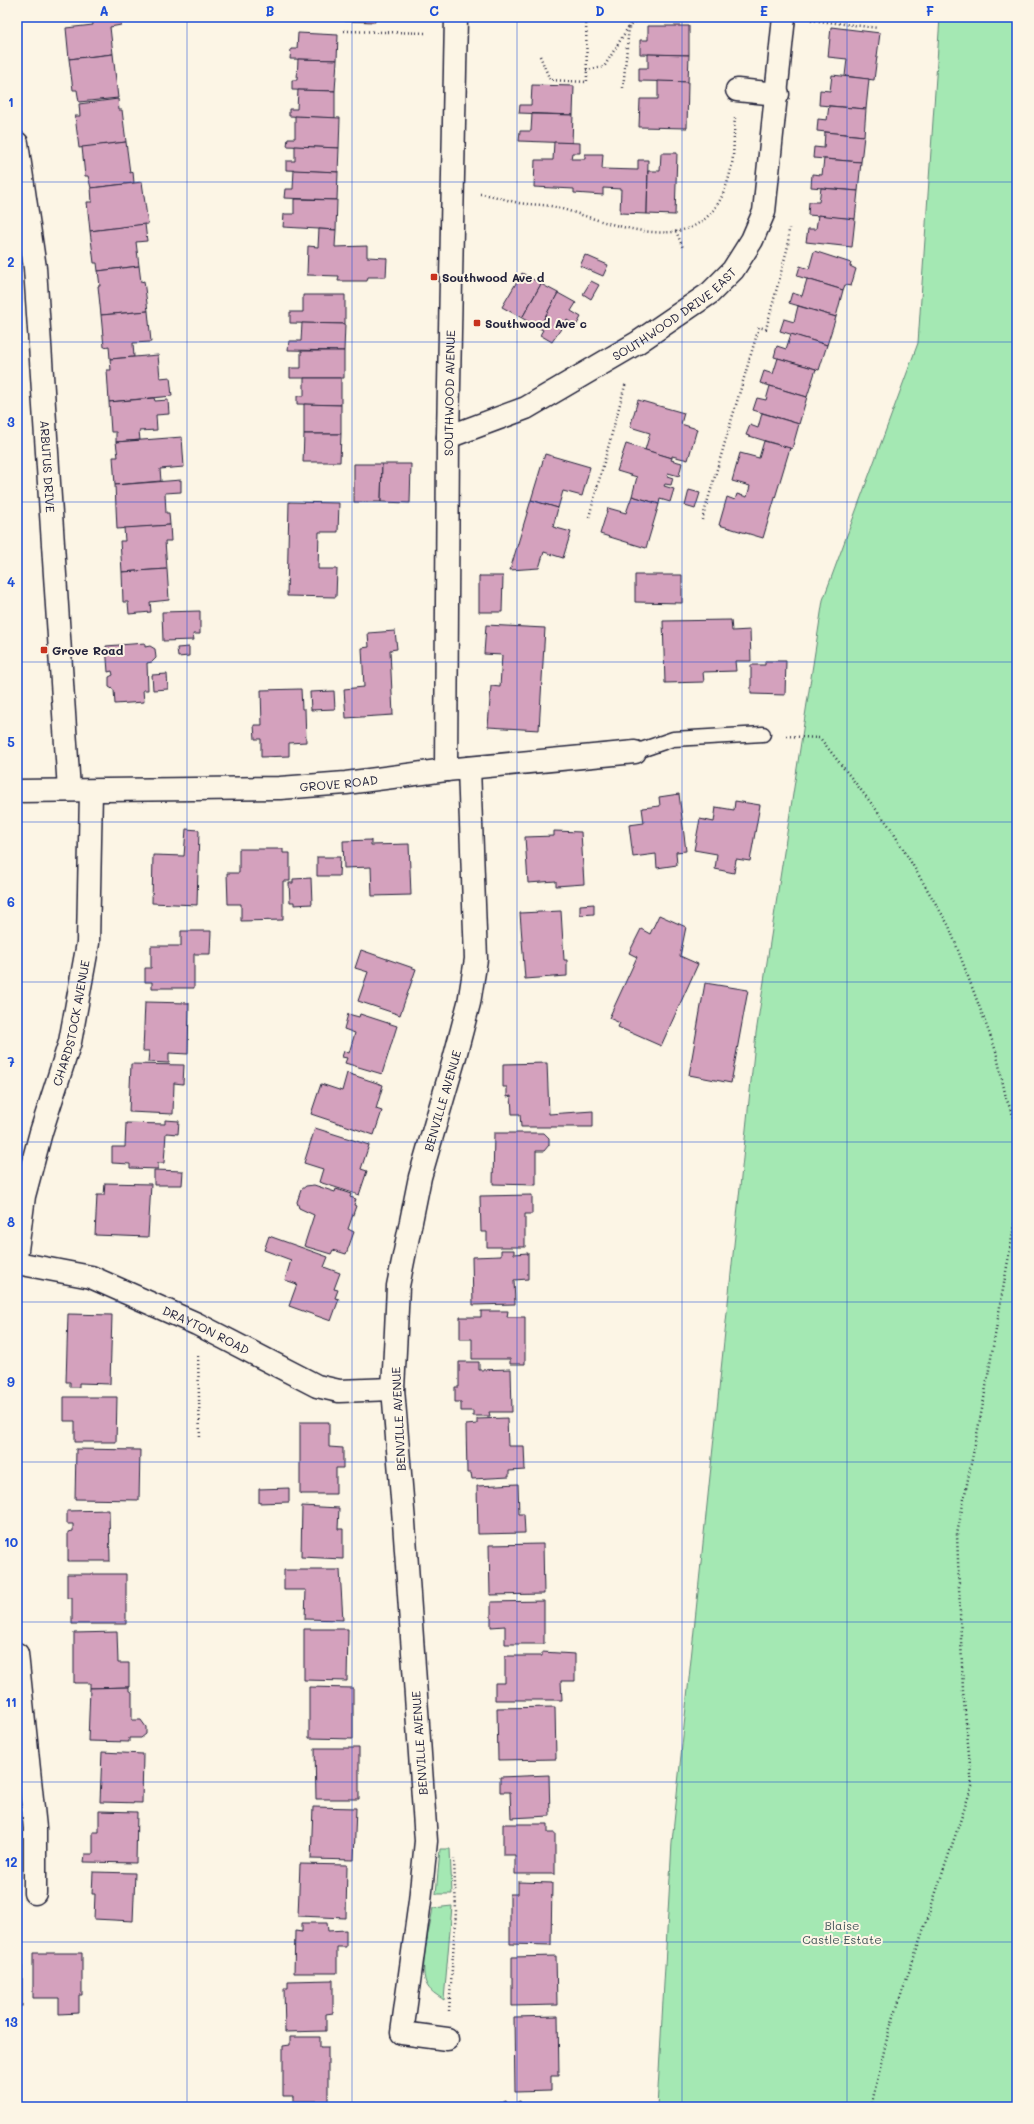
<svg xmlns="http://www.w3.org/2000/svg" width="1034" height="2124" font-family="Mali,sans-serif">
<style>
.green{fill:#a4e8b3;stroke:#638577}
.building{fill:#d4a1bd;stroke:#22223b}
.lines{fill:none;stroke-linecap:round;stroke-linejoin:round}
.lane-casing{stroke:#22223b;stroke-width:17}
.street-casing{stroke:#22223b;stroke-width:25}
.path{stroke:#22223b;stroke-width:2.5;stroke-dasharray:1 3;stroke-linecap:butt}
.lane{stroke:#fcf5e5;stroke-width:14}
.street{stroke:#fcf5e5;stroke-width:22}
.grid{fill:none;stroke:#1d4ed8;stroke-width:1;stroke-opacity:0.55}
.poi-dot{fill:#c8321e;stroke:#fcf5e5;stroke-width:1.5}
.labels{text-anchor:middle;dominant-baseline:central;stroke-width:4;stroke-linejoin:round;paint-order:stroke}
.poi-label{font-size:12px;font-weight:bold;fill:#22223b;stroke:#fcf5e5;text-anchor:start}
.street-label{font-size:12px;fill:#22223b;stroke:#fcf5e5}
.park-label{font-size:12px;fill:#425459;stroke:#fcf5e5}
.neatline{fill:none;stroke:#1d4ed8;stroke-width:1.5}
.grid-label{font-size:13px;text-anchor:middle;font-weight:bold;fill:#1d4ed8}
</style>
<rect width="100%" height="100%" fill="#fcf5e5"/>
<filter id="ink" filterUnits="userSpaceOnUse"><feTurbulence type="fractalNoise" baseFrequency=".025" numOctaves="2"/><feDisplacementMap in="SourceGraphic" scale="8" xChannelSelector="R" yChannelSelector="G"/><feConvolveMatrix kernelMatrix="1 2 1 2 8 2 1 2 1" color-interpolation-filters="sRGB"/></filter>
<g filter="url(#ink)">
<!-- green -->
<g class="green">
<polygon points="940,17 1017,17 1017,2107 657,2107 672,1842 756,1033 823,600 918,343"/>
<polygon points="440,1849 450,1849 452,1894 436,1894"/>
<path d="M 452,1906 L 444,2000 C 437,1995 429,1991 426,1983 C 419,1965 430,1927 433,1908 Z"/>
</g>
<!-- building -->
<g class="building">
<polygon points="120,17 121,25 110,27 113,54 69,59 66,28 93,25 92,18"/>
<polygon points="345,17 375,17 375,22 345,21"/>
<polygon points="648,26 689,26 689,55 640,54 640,40 648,40"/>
<polygon points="831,27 880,33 874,80 845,76 847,59 828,57"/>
<polygon points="298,33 338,35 337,60 290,59 291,49 297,49"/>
<polygon points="113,54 118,98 79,102 77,90 73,90 69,59"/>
<polygon points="648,54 689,55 688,82 639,81 639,68 648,68"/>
<polygon points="298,59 337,60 335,91 292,90 292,80 297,80"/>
<polygon points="832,75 869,79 866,109 819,105 820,90 830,91"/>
<polygon points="658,81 688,82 687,128 639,127 640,99 658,99"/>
<polygon points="532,85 574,86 573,115 519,113 520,105 531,105"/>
<polygon points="298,90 335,91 335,118 289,116 289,109 297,109"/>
<polygon points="118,99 119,110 122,110 126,142 79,148 75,116 80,116 79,104"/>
<polygon points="829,106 866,109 864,136 817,131 818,119 827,120"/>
<polygon points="532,114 573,115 572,143 519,141 520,131 531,131"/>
<polygon points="295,116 340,118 339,148 287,146 288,138 295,138"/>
<polygon points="825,132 864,136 861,162 813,158 814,147 824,148"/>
<polygon points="126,142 130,173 133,172 134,183 91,188 88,176 85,176 82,147"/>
<polygon points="554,142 580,143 580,153 572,153 571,159 585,159 585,154 603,154 602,169 638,170 638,160 648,160 647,214 620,213 621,189 603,188 603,195 574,193 574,189 534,187 535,160 553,160"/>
<polygon points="295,146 339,148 338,172 286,170 286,161 295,161"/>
<polygon points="661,153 677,153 675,215 647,214 648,171 660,171"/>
<polygon points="824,159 861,162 858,191 811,187 812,174 822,175"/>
<polygon points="294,170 338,172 337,200 284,198 285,189 293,189"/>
<polygon points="142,182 148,224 90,231 87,202 92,202 91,188"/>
<polygon points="821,188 858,191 855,219 808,215 809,202 819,202"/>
<polygon points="294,199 337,200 336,230 283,227 284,214 294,214"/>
<polygon points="818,215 855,219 852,247 806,242 808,229 816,229"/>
<polygon points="145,224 147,241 136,242 139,266 98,271 97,263 94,263 90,231"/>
<polygon points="319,229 336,230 335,247 367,246 367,257 387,258 386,277 368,277 367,281 338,281 339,276 307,275 308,246 318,247"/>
<polygon points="814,251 851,263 850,266 856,269 851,286 845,285 843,290 797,276 800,266 809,269"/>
<polygon points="585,255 608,265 603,276 580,266"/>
<polygon points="139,266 141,282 144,281 148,311 101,315 98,286 100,286 98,271"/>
<polygon points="522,273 541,284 522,318 502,307"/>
<polygon points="807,279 843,290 836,317 789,303 792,293 802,296"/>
<polygon points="591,281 599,285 591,299 583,294"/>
<polygon points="541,284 558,293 539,328 522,318"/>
<polygon points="558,293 576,303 571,311 581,317 576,326 567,320 552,342 540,335 543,330 539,328"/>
<polygon points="303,295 345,295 345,324 290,323 290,312 303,312"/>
<polygon points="798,306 836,317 827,345 780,331 784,319 794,322"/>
<polygon points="148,311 151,342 133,343 134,357 110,359 109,346 104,347 101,315"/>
<polygon points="302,323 345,324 344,351 288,350 289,341 301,341"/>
<polygon points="791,334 827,345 819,370 774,357 777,346 786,349"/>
<polygon points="301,351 344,351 344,378 290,378 290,368 301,368"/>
<polygon points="158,355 160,378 170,377 172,396 109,402 107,370 111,370 110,359"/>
<polygon points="778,358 816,369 807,397 760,383 764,371 773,374"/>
<polygon points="304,378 341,378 341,405 297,404 297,396 304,396"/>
<polygon points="770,386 807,397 799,424 753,410 757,398 766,400"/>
<polygon points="154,398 155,401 168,400 169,414 156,415 157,430 139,431 140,440 116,442 116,432 111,432 109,402"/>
<polygon points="638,400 684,413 681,424 697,429 688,460 672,456 672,458 645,450 650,433 630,427"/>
<polygon points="304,404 341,405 341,434 304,434"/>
<polygon points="762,413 799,424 792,449 746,435 750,425 758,428"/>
<polygon points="304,434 341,434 340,462 303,462"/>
<polygon points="182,437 184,467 160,469 161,481 115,485 113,457 118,457 116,442"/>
<polygon points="764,441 790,448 763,538 719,525 727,497 735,500 737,494 747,497 750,486 732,481 740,453 759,458"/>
<polygon points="626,444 672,458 671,460 682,463 679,476 668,473 667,476 673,478 671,485 665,484 664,486 674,489 670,502 660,499 659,504 632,496 637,477 617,471"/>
<polygon points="545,454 590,467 582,496 563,491 558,508 531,500"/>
<polygon points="354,464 382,464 381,502 354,502"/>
<polygon points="382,464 411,464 410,503 381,502"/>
<polygon points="181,480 181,492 165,493 166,513 169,513 170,525 117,529 115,485"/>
<polygon points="689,490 700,493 695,509 685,506"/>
<polygon points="632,496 659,504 646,548 600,534 608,508 626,513"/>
<polygon points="531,500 558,508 553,527 571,532 563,558 544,552 539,568 510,570"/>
<polygon points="289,502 339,503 338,532 319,532 318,569 337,569 336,597 287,596"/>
<polygon points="170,525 171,541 165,541 167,569 122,572 120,541 125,541 124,528"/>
<polygon points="167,569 169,600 150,602 151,612 129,614 128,602 123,602 122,572"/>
<polygon points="635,575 682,575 682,603 635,602"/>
<polygon points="479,576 503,576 502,612 479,612"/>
<polygon points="200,611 200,634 193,634 194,640 163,641 162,612"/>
<polygon points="731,620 732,631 750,630 751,661 735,661 736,671 703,672 704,682 665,683 663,621"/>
<polygon points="486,625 545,628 539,730 488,727 491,686 500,687 502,655 484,654"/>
<polygon points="395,631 397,649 390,650 393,715 346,718 344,689 364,687 362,648 369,647 368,633"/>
<polygon points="145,643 145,647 150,646 155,649 156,658 152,662 147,663 148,690 143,690 144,702 115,704 114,690 109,687 109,677 113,675 112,671 108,672 106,646"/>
<polygon points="189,647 189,656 178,657 177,648"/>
<polygon points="765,661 786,661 785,695 751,694 751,665 765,665"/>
<polygon points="167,674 168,689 153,690 152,675"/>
<polygon points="301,689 302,709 305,709 306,742 289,743 289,756 261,757 261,739 255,739 254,725 262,725 261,690"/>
<polygon points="334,691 335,709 311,710 310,692"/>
<polygon points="679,794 686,851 676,852 677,865 657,868 656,854 633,857 629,825 644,823 642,808 660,806 659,797"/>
<polygon points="735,801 760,805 750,861 736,859 734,873 715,869 717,854 694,850 700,819 714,822 716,807 734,810"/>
<polygon points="186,829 199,830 197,905 152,903 153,855 184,856"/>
<polygon points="554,831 581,832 584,884 556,886 556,881 528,883 525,837 554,836"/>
<polygon points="371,840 371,845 409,844 411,895 372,896 371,867 344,868 343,841"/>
<polygon points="239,849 283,849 283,853 290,853 290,881 283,881 283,920 241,921 241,904 228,904 227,873 239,873"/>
<polygon points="317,857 340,857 339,876 317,876"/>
<polygon points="311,878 312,904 294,905 294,902 290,902 289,883 293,883 293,879"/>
<polygon points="594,904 594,914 580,915 580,905"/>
<polygon points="561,911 564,960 567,960 567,976 525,979 520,913"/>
<polygon points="659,915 686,927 680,956 698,964 661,1046 618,1027 620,1023 609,1018 637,957 629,953 641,929 650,934"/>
<polygon points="181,931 211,931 210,954 194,954 194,988 152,988 152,982 145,982 145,968 151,968 151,946 181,946"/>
<polygon points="361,950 416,969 400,1015 358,1001 368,972 355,968"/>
<polygon points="705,983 748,990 731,1083 689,1075"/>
<polygon points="145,1002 189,1003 188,1054 169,1053 169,1063 148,1062 149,1051 143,1051"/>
<polygon points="348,1014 359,1017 360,1014 397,1026 382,1074 345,1063 347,1058 342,1057 344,1051 349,1053 355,1033 344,1029"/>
<polygon points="547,1063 549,1114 593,1111 593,1127 521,1127 520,1114 512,1114 511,1096 507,1097 507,1087 503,1087 503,1064"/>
<polygon points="131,1064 184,1065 183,1084 174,1083 173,1114 129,1112"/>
<polygon points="347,1073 383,1085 376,1109 382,1111 374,1135 311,1114 321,1084 342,1091"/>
<polygon points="165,1120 179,1121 178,1134 166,1133 164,1163 158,1163 158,1169 130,1168 130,1164 112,1163 112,1147 125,1147 126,1123 165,1124"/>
<polygon points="315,1128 369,1145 361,1169 367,1171 359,1195 319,1182 323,1169 304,1163"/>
<polygon points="494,1133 544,1133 549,1138 549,1145 544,1151 536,1151 536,1185 493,1184"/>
<polygon points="154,1170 183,1171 182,1185 154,1185"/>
<polygon points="105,1183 151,1184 148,1237 95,1235 97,1195 104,1195"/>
<polygon points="314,1185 335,1192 336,1189 351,1194 350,1197 356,1199 354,1205 356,1206 348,1229 354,1232 346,1254 333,1250 331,1254 304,1246 314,1215 299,1208 297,1202 301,1190 306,1186"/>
<polygon points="532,1195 532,1214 525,1214 525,1247 487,1247 487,1232 481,1232 480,1196"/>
<polygon points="269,1236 328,1257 324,1267 340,1273 334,1289 338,1290 335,1298 339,1299 331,1321 289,1306 297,1284 285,1280 291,1260 264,1250"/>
<polygon points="501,1250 514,1250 514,1254 528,1253 528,1279 514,1280 515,1304 473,1305 472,1257 501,1256"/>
<polygon points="481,1311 508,1311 507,1317 525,1317 525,1364 510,1364 510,1359 472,1359 472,1339 460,1339 460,1317 481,1317"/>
<polygon points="68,1314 112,1315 110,1384 79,1383 79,1387 70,1387 70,1382 66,1382"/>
<polygon points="459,1362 479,1362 479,1370 511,1369 512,1412 489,1412 490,1416 473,1416 473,1411 461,1411 461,1402 455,1402 455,1387 459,1387"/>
<polygon points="64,1397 117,1397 116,1442 75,1442 75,1421 64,1421"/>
<polygon points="507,1418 508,1446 524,1446 525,1470 509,1471 509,1477 472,1479 471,1473 467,1473 466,1425 477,1424 477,1419"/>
<polygon points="300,1422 329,1422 329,1447 343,1448 343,1468 336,1468 336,1494 300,1494"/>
<polygon points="76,1449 140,1450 139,1500 75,1499"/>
<polygon points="518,1484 519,1514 524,1514 525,1533 478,1534 477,1486"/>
<polygon points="289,1488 289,1502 259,1503 259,1489"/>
<polygon points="302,1506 339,1508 338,1529 343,1529 343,1559 301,1557"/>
<polygon points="109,1510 110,1561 68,1561 68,1532 73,1531 73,1524 67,1524 67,1511"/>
<polygon points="543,1544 544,1594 490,1595 489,1545"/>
<polygon points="284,1570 340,1570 343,1620 305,1619 306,1590 284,1590"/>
<polygon points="67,1574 126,1574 126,1624 72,1624 72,1598 67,1598"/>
<polygon points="544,1601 544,1644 505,1644 505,1626 491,1627 491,1602"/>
<polygon points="304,1629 348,1629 347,1681 304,1680"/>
<polygon points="117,1632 118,1663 129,1663 129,1687 90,1688 90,1683 74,1683 74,1633"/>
<polygon points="542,1652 575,1654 575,1681 561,1681 562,1700 495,1700 495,1683 505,1683 505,1656 542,1656"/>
<polygon points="129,1687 129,1691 132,1692 132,1720 141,1720 146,1727 146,1734 141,1738 129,1738 129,1742 88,1741 90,1688"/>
<polygon points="309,1687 353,1688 353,1739 309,1738"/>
<polygon points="555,1707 556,1759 498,1760 497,1708"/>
<polygon points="315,1748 359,1748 359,1799 316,1799"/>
<polygon points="102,1752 143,1754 142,1803 100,1802"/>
<polygon points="549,1775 550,1816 511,1818 510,1792 500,1792 500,1777"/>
<polygon points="313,1807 356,1808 354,1860 311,1859"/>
<polygon points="99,1811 137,1812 136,1863 84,1862 85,1854 93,1854 93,1832 99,1832"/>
<polygon points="503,1824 548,1824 548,1833 555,1833 555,1874 515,1874 515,1855 503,1855"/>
<polygon points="300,1864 347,1865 346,1918 298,1916"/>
<polygon points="93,1872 135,1873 133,1921 94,1919 95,1894 92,1894"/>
<polygon points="518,1882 552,1883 551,1945 510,1944 510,1894 518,1894"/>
<polygon points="302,1923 327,1923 328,1931 346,1930 346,1947 337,1947 337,1973 294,1973 295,1931 302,1932"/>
<rect x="17" y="1950" width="5" height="56"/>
<polygon points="33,1953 82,1953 82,1995 79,1995 79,2013 59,2014 59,1998 33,1998"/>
<polygon points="556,1956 557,2005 512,2006 512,1957"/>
<polygon points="333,1980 333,2013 326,2014 326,2031 285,2032 284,1988 288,1988 288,1981"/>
<polygon points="558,2016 559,2076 551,2076 551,2091 515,2092 514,2017"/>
<polygon points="290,2037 320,2037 320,2047 328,2047 328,2101 293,2101 293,2096 283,2096 283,2046 290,2045"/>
<polygon points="506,2100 509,2106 520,2101 522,2107 490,2107"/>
</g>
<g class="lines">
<defs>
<polyline id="lane" points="635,752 673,739 763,734"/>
<g id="street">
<polyline points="737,90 778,94"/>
<path id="s1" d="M 17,143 L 35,268 L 69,790"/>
<path id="s2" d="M 448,437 L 526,408 L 637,343 L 710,293 L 733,270 L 752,240 L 764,212 L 784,17"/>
<path id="s3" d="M 446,770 L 448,437 L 456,17"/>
<path id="s4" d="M 17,791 L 280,788 L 346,783 L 446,770 L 635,752"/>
<path id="s5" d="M 17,1250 L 24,1196 L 41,1132 L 70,1042 L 88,943 L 91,791"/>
<path id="s6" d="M 17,1263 L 91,1277 L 197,1324 L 317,1386 L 339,1391 L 393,1389"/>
<polyline points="17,1654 35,1828 35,1893"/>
<path id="s7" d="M 447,2039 L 402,2033 L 420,1901 L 426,1841 L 404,1522 L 393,1389 L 396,1331 L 398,1286 L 420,1177 L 454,1060 L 469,1003 L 476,959 L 469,768"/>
</g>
</defs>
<!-- lane casing -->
<use href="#lane" class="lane-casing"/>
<!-- street casing -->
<use href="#street" class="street-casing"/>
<!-- path -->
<g class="path">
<polyline points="811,20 878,28"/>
<polyline points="344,31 428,33"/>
<polyline points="540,56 550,80 587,82 586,17"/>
<polyline points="586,70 604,67 629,26 639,20 699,17"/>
<polyline points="623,88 630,17"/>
<path d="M 480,194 C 493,195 506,200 519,203 C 531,205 543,204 555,207 C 618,224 707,269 730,173 C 735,156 733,136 735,118"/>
<polyline points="676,231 683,248"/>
<polyline points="589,517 626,382"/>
<polyline points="702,520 759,327 766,329 788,246 789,228"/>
<polyline points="786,736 820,738 890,827 949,926 996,1051 1006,1098 1017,1125"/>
<polyline points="198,1356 200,1440"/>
<polyline points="449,2011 456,1911 454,1859"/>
<polyline points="871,2107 888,2034 972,1786 963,1691 957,1534 983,1404 1017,1209"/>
</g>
<!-- lane -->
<use href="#lane" class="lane"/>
<!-- street -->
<use href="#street" class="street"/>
</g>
</g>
<!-- grid -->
<path class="grid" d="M 187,17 L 187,2107M 352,17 L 352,2107M 517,17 L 517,2107M 682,17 L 682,2107M 847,17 L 847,2107M 17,182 L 1017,182M 17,342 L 1017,342M 17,502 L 1017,502M 17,662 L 1017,662M 17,822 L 1017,822M 17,982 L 1017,982M 17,1142 L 1017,1142M 17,1302 L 1017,1302M 17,1462 L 1017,1462M 17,1622 L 1017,1622M 17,1782 L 1017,1782M 17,1942 L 1017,1942"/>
<!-- markers -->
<g class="poi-dot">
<rect x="430" y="273" width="8" height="8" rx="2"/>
<rect x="473" y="319" width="8" height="8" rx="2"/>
<rect x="40" y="646" width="8" height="8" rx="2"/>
</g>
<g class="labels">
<!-- poi labels -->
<g class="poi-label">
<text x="442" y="277">Southwood Ave d</text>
<text x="485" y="323">Southwood Ave c</text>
<text x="52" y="650">Grove Road</text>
</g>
<!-- street labels -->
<g class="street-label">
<text stroke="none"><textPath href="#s2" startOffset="259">SOUTHWOOD DRIVE EAST</textPath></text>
<text stroke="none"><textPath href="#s3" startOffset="377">SOUTHWOOD AVENUE</textPath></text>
<text stroke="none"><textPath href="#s1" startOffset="325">ARBUTUS DRIVE</textPath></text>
<text stroke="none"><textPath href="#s4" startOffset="322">GROVE ROAD</textPath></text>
<text stroke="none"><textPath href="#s5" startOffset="234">CHARDSTOCK AVENUE</textPath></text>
<text stroke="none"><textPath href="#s7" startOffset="986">BENVILLE AVENUE</textPath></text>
<text stroke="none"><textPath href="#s6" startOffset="202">DRAYTON ROAD</textPath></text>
<text transform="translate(398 1419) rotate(-93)">BENVILLE AVENUE</text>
<text transform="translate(419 1743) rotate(-94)">BENVILLE AVENUE</text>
</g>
<!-- park labels -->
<g class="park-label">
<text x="842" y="1925">Blaise<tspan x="842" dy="14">Castle Estate</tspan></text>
</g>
</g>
<!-- margin -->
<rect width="1034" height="2124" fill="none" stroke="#fcf5e5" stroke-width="44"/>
<rect x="22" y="22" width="990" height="2080" class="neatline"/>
<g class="grid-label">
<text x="104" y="16">A</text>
<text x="270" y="16">B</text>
<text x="434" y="16">C</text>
<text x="600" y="16">D</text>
<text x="764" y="16">E</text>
<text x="930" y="16">F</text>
<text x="11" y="107">1</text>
<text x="11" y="267">2</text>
<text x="11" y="427">3</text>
<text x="11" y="587">4</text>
<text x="11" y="747">5</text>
<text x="11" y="907">6</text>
<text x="11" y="1067">7</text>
<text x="11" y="1227">8</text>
<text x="11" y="1387">9</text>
<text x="11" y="1547">10</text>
<text x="11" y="1707">11</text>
<text x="11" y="1867">12</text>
<text x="11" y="2027">13</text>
</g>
</svg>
